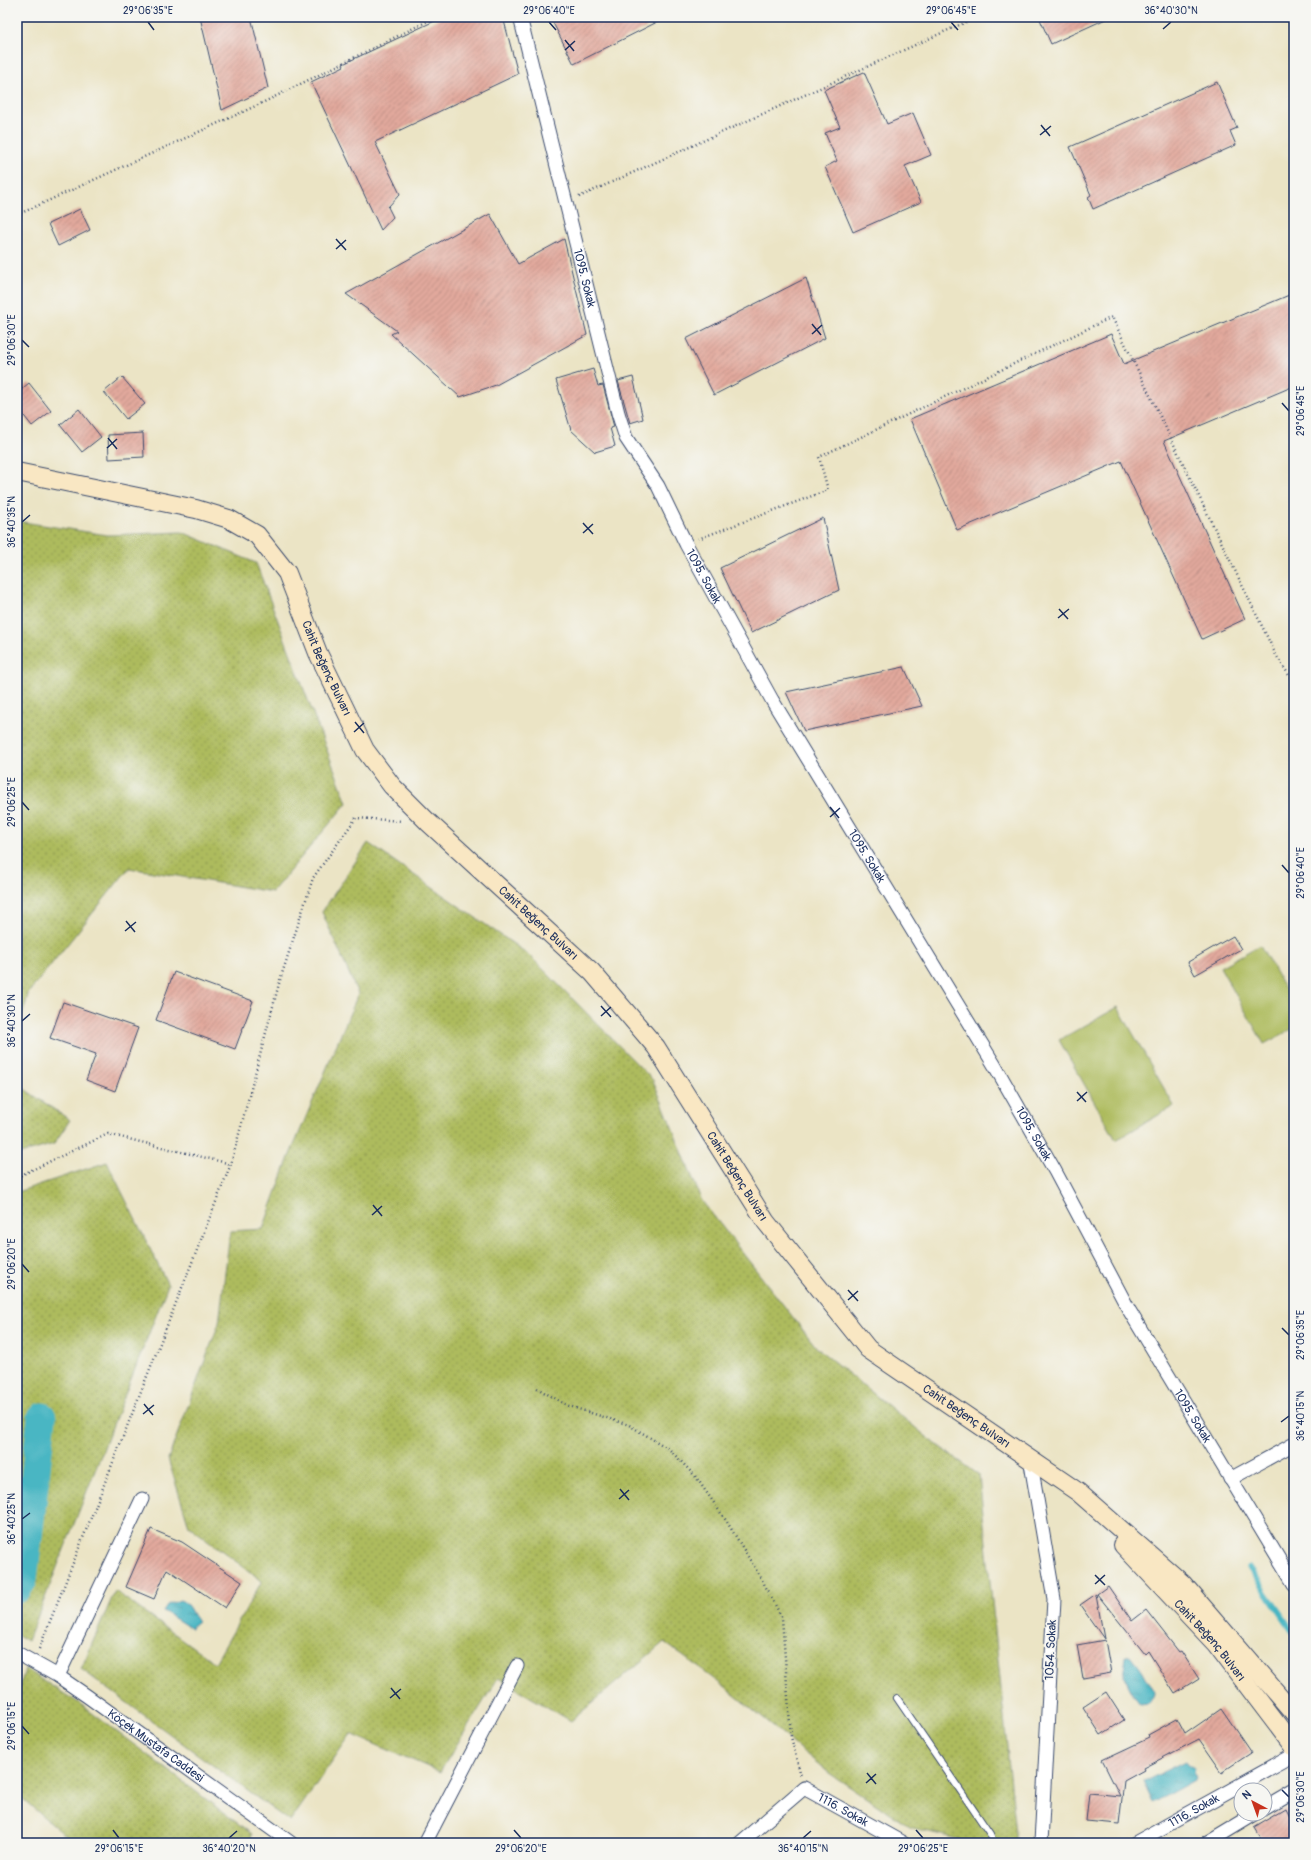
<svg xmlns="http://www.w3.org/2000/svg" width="1311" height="1860" font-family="Pangolin,sans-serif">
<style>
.grass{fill:url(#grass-dots);stroke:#64755e}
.pitch{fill:#adbb5d;stroke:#64755e}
.water{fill:url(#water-ripples);stroke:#327290}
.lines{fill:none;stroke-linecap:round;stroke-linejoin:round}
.stream{stroke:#48b6c3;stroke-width:5}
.river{stroke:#48b6c3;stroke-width:29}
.building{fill:url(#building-hatch)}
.service-casing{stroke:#3a4a6d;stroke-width:8}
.minor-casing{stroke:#3a4a6d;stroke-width:15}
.secondary-casing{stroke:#3a4a6d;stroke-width:20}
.path{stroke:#3a4a6d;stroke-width:2.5;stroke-dasharray:1 3;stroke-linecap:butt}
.service{stroke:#fff;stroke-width:6}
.minor{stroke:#fff;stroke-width:13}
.secondary{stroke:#f9e7c3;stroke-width:18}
.ticks{fill:none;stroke:#1b2f5e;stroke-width:1.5}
.labels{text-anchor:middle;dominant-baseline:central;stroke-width:3;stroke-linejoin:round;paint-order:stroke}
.street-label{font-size:12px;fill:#1b2f5e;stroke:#f6f6f2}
.neatline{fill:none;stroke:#1b2f5e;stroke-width:1.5}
.ticks-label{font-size:10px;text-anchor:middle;fill:#1b2f5e}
</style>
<defs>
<pattern id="grass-dots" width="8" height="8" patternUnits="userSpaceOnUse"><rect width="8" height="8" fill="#adbb5d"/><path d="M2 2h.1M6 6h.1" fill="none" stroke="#8c9850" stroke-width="1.8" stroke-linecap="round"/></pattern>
<pattern id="water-ripples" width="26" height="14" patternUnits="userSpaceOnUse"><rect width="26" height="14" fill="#48b6c3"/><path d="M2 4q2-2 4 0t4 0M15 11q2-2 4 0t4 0" fill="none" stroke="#3b94a2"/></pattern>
<pattern id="building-hatch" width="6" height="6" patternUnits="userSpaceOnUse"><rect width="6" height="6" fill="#e2a99c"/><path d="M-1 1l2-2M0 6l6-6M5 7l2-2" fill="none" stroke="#b68a82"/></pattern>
</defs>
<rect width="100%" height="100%" fill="#f6f6f2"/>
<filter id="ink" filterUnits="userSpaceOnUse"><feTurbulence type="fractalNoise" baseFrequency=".025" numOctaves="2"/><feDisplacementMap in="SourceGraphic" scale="8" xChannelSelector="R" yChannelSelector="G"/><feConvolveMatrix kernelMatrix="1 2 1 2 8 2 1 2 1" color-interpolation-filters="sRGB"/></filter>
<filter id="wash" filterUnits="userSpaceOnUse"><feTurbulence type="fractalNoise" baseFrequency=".012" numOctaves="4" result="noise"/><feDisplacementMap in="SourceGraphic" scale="16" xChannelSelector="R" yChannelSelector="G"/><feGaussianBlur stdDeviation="0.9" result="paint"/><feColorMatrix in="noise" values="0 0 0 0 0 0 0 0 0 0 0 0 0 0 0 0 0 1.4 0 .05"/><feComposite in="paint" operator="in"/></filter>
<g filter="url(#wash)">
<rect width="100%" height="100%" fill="#ebe4c5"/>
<!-- grass -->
<g class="grass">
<polygon points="17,521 107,535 182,532 256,563 347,803 272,892 129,868 29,992 17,1034"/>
<polygon points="368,843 528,954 653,1080 702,1201 817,1348 932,1441 979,1475 1017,1843 972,1843 910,1827 829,1773 726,1688 664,1642 571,1721 498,1678 440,1772 351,1734 290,1822 81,1669 115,1591 215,1663 262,1581 189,1526 168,1459 219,1323 230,1231 263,1229 289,1157 358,994 322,912"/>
<polygon points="17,1084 70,1120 54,1144 17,1155"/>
<polygon points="107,1162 168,1285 28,1641 17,1635 17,1192"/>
<polygon points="25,1669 79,1703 252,1834 250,1843 74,1843 17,1794 17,1697"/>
</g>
<!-- pitch -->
<g class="pitch">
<polygon points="1260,945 1294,1005 1294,1028 1264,1044 1220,967"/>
<polygon points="1118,1007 1174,1106 1116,1140 1059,1040"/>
</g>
<!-- water -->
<g class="water">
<path d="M 180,1600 C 191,1604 190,1614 198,1621 L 193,1625 L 192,1629 L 163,1611 L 167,1605 Z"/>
<path d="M 1131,1656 C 1137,1664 1142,1669 1146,1678 C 1152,1689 1159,1689 1149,1703 L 1140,1704 L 1134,1696 L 1123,1675 L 1126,1657 Z"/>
<polygon points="1186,1761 1190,1766 1195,1768 1194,1773 1196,1779 1153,1803 1143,1782"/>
</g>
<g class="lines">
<!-- stream -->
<polyline class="stream" points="1249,1567 1294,1633"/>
<!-- river -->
<polyline class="river" points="17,1589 23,1580 42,1417"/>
</g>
<g id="blocks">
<!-- building -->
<g class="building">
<polygon points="200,17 251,17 268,88 222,110"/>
<polygon points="443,17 503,17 518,74 375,142 400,194 388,207 393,217 381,230 311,82 344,66 343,64"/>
<polygon points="550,17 667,17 574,64"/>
<polygon points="1039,17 1110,17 1051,44"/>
<polygon points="864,72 887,124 913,113 931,155 905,166 921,202 853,232 825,167 837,161 825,133 840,127 824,90"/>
<polygon points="1217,82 1237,128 1230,131 1236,145 1093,209 1088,197 1091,195 1070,147"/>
<polygon points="80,209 90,230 58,246 48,224"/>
<polygon points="490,214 518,264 564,239 587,335 496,385 460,397 391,334 397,331 346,294"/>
<polygon points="806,278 825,338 714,395 686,339"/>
<polygon points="1294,293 1294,386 1164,441 1245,619 1202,639 1121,461 957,530 910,419 1111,334 1124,364"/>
<polygon points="593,369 598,386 603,385 614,427 610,428 615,446 595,452 571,430 556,380"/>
<polygon points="122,377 145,404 126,419 104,392"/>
<polygon points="633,377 643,419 630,423 618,381"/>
<polygon points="29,383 51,411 32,426 17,407 17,393"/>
<polygon points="79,409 101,437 82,452 60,425"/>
<polygon points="143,433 144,457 109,459 108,435"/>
<polygon points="823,518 839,590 751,633 720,568"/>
<polygon points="904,667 922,706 804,731 786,692"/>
<polygon points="1233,936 1241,949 1195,975 1188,962"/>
<polygon points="174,972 253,1001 235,1049 156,1020"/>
<polygon points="63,1002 138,1028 115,1091 86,1080 96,1054 50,1038"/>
<polygon points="151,1529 182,1542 242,1582 225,1608 167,1569 154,1599 126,1587"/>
<polygon points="1108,1586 1132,1621 1146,1610 1179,1652 1181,1651 1199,1679 1175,1694 1148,1651 1145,1654 1097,1594"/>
<polygon points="1096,1594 1104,1639 1080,1605"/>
<polygon points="1105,1640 1111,1673 1083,1678 1077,1645"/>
<polygon points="1106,1692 1124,1720 1101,1735 1083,1707"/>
<polygon points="1221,1709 1251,1753 1222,1772 1199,1739 1143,1768 1144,1770 1124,1781 1119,1824 1086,1821 1089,1793 1120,1796 1102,1760 1149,1738 1148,1735 1177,1719 1185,1734"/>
<polygon points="1286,1808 1294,1824 1294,1843 1264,1843 1254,1827"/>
</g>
</g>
</g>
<g filter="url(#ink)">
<use href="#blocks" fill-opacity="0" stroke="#3a4a6d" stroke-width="1"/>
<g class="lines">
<defs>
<polyline id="service" points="897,1698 990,1834 994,1843"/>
<g id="minor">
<path id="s1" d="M 520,17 L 618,413 L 626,438 L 658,486 L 686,544 L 772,700 L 995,1066 L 1055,1171 L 1129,1310 L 1294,1584"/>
<polyline points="1030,1458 1054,1599 1041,1843"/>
<polyline points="1230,1479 1294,1444"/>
<path id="s2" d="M 17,1653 L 58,1676 L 87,1696 L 291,1843"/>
<polyline points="58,1676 142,1499"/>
<polyline points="1265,1808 1294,1791"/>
<polyline points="425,1843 517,1666"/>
<path id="s3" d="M 740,1843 L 804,1788 L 903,1843"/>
<path id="s4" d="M 1135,1843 L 1294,1755"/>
<polyline points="1207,1843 1255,1814"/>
</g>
<g id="secondary">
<path id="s5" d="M 17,472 L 196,509 L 229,519 L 257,535 L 287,573 L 318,653 L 365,750 L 392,786 L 428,822 L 592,972 L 656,1047 L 766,1222 L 868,1349 L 1078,1492 L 1183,1584 L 1294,1713"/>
<path id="s6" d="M 1123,1545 L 1216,1644 L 1294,1747"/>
</g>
</defs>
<!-- service casing -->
<use href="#service" class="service-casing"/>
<!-- minor casing -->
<use href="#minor" class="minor-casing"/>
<!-- secondary casing -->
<use href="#secondary" class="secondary-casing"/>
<!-- path -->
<g class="path">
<polyline points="579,197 977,17"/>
<polyline points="17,215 260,104 436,17"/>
<polyline points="698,539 828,490 819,457 1112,317 1276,655 1294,683"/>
<polyline points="17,1177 108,1134 231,1164"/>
<polyline points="537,1388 566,1405 629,1425 669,1449 696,1477 727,1522 761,1578 782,1618 791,1737 801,1776"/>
<polyline points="39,1649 231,1164 280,980 313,878 356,818 402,821"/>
</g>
<!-- service -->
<use href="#service" class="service"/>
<!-- minor -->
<use href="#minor" class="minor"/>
<!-- secondary -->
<use href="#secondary" class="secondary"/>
</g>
</g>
<!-- ticks -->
<path class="ticks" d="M 148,22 L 154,30M 549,22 L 556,30M 951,22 L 958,30M 1163,29 L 1171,22M 565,40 L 574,51M 565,50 L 575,41M 1041,125 L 1050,136M 1040,135 L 1051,126M 336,239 L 346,250M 336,249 L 346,240M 812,324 L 821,335M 812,334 L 822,325M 22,340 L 29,347M 1282,403 L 1289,411M 108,438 L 117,449M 107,448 L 117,439M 22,522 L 30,515M 583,523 L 593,534M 583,533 L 593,524M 1059,609 L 1068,619M 1058,618 L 1069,609M 355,722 L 364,733M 354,732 L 364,723M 22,802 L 29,810M 830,807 L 839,818M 830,817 L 840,808M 1282,865 L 1289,873M 126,921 L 135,932M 125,931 L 136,922M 601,1006 L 611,1017M 601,1016 L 611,1007M 22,1021 L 30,1014M 1077,1092 L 1086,1102M 1077,1101 L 1087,1092M 373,1205 L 382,1216M 372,1215 L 382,1206M 22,1264 L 29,1272M 848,1290 L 858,1301M 848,1300 L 858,1291M 1282,1328 L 1289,1335M 144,1404 L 153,1415M 143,1414 L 154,1405M 1281,1422 L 1289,1416M 620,1489 L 629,1500M 619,1499 L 629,1490M 22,1519 L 30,1513M 1095,1575 L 1105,1585M 1095,1584 L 1105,1575M 391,1688 L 400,1699M 390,1698 L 401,1689M 22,1726 L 29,1734M 867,1773 L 876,1784M 866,1783 L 876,1774M 1282,1790 L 1289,1797M 113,1830 L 119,1838M 514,1830 L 521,1838M 916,1830 L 923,1838M 229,1838 L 237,1831M 803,1838 L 811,1831"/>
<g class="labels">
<!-- street labels -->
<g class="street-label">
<text stroke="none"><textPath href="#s1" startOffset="269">1095. Sokak</textPath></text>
<text stroke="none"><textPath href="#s1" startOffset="593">1095. Sokak</textPath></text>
<text stroke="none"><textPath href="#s5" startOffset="401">Cahit Beğenç Bulvarı</textPath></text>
<text stroke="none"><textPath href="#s1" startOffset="917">1095. Sokak</textPath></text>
<text stroke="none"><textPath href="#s5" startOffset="737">Cahit Beğenç Bulvarı</textPath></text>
<text stroke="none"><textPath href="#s1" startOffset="1241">1095. Sokak</textPath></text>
<text stroke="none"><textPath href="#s5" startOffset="1061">Cahit Beğenç Bulvarı</textPath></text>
<text stroke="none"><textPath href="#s5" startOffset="1397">Cahit Beğenç Bulvarı</textPath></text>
<text stroke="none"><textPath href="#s1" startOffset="1565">1095. Sokak</textPath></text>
<text stroke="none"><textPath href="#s6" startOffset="129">Cahit Beğenç Bulvarı</textPath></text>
<text transform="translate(1051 1650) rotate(-87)">1054. Sokak</text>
<text stroke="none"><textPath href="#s2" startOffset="167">Köçek Mustafa Caddesi</textPath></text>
<text stroke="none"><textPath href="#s3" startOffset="129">1116. Sokak</textPath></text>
<text stroke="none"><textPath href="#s4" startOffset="67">1116. Sokak</textPath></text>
</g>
</g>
<!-- margin -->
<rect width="1311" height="1860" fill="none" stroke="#f6f6f2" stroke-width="44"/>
<!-- north arrow -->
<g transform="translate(1253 1802) rotate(319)"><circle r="19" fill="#f6f6f2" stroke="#9ea6b7"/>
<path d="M0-3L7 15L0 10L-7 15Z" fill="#c8321e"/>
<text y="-6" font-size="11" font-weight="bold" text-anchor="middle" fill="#1b2f5e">N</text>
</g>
<rect x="22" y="22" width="1267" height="1816" class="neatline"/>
<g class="ticks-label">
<text x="148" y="14">29°06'35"E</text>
<text x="549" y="14">29°06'40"E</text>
<text x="951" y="14">29°06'45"E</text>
<text x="1171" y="14">36°40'30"N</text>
<text transform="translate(11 340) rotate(-90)" y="4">29°06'30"E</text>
<text transform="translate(1300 411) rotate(-90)" y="4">29°06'45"E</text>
<text transform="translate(11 522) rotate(-90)" y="4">36°40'35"N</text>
<text transform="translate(11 802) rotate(-90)" y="4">29°06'25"E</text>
<text transform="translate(1300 873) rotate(-90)" y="4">29°06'40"E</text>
<text transform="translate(11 1021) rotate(-90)" y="4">36°40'30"N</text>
<text transform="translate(11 1264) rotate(-90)" y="4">29°06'20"E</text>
<text transform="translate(1300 1335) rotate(-90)" y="4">29°06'35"E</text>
<text transform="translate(1300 1416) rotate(-90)" y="4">36°40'15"N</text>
<text transform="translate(11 1519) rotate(-90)" y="4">36°40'25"N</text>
<text transform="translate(11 1726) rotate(-90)" y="4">29°06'15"E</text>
<text transform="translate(1300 1797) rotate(-90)" y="4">29°06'30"E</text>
<text x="119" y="1852">29°06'15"E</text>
<text x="229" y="1852">36°40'20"N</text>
<text x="521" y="1852">29°06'20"E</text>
<text x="803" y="1852">36°40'15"N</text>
<text x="923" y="1852">29°06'25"E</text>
</g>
</svg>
